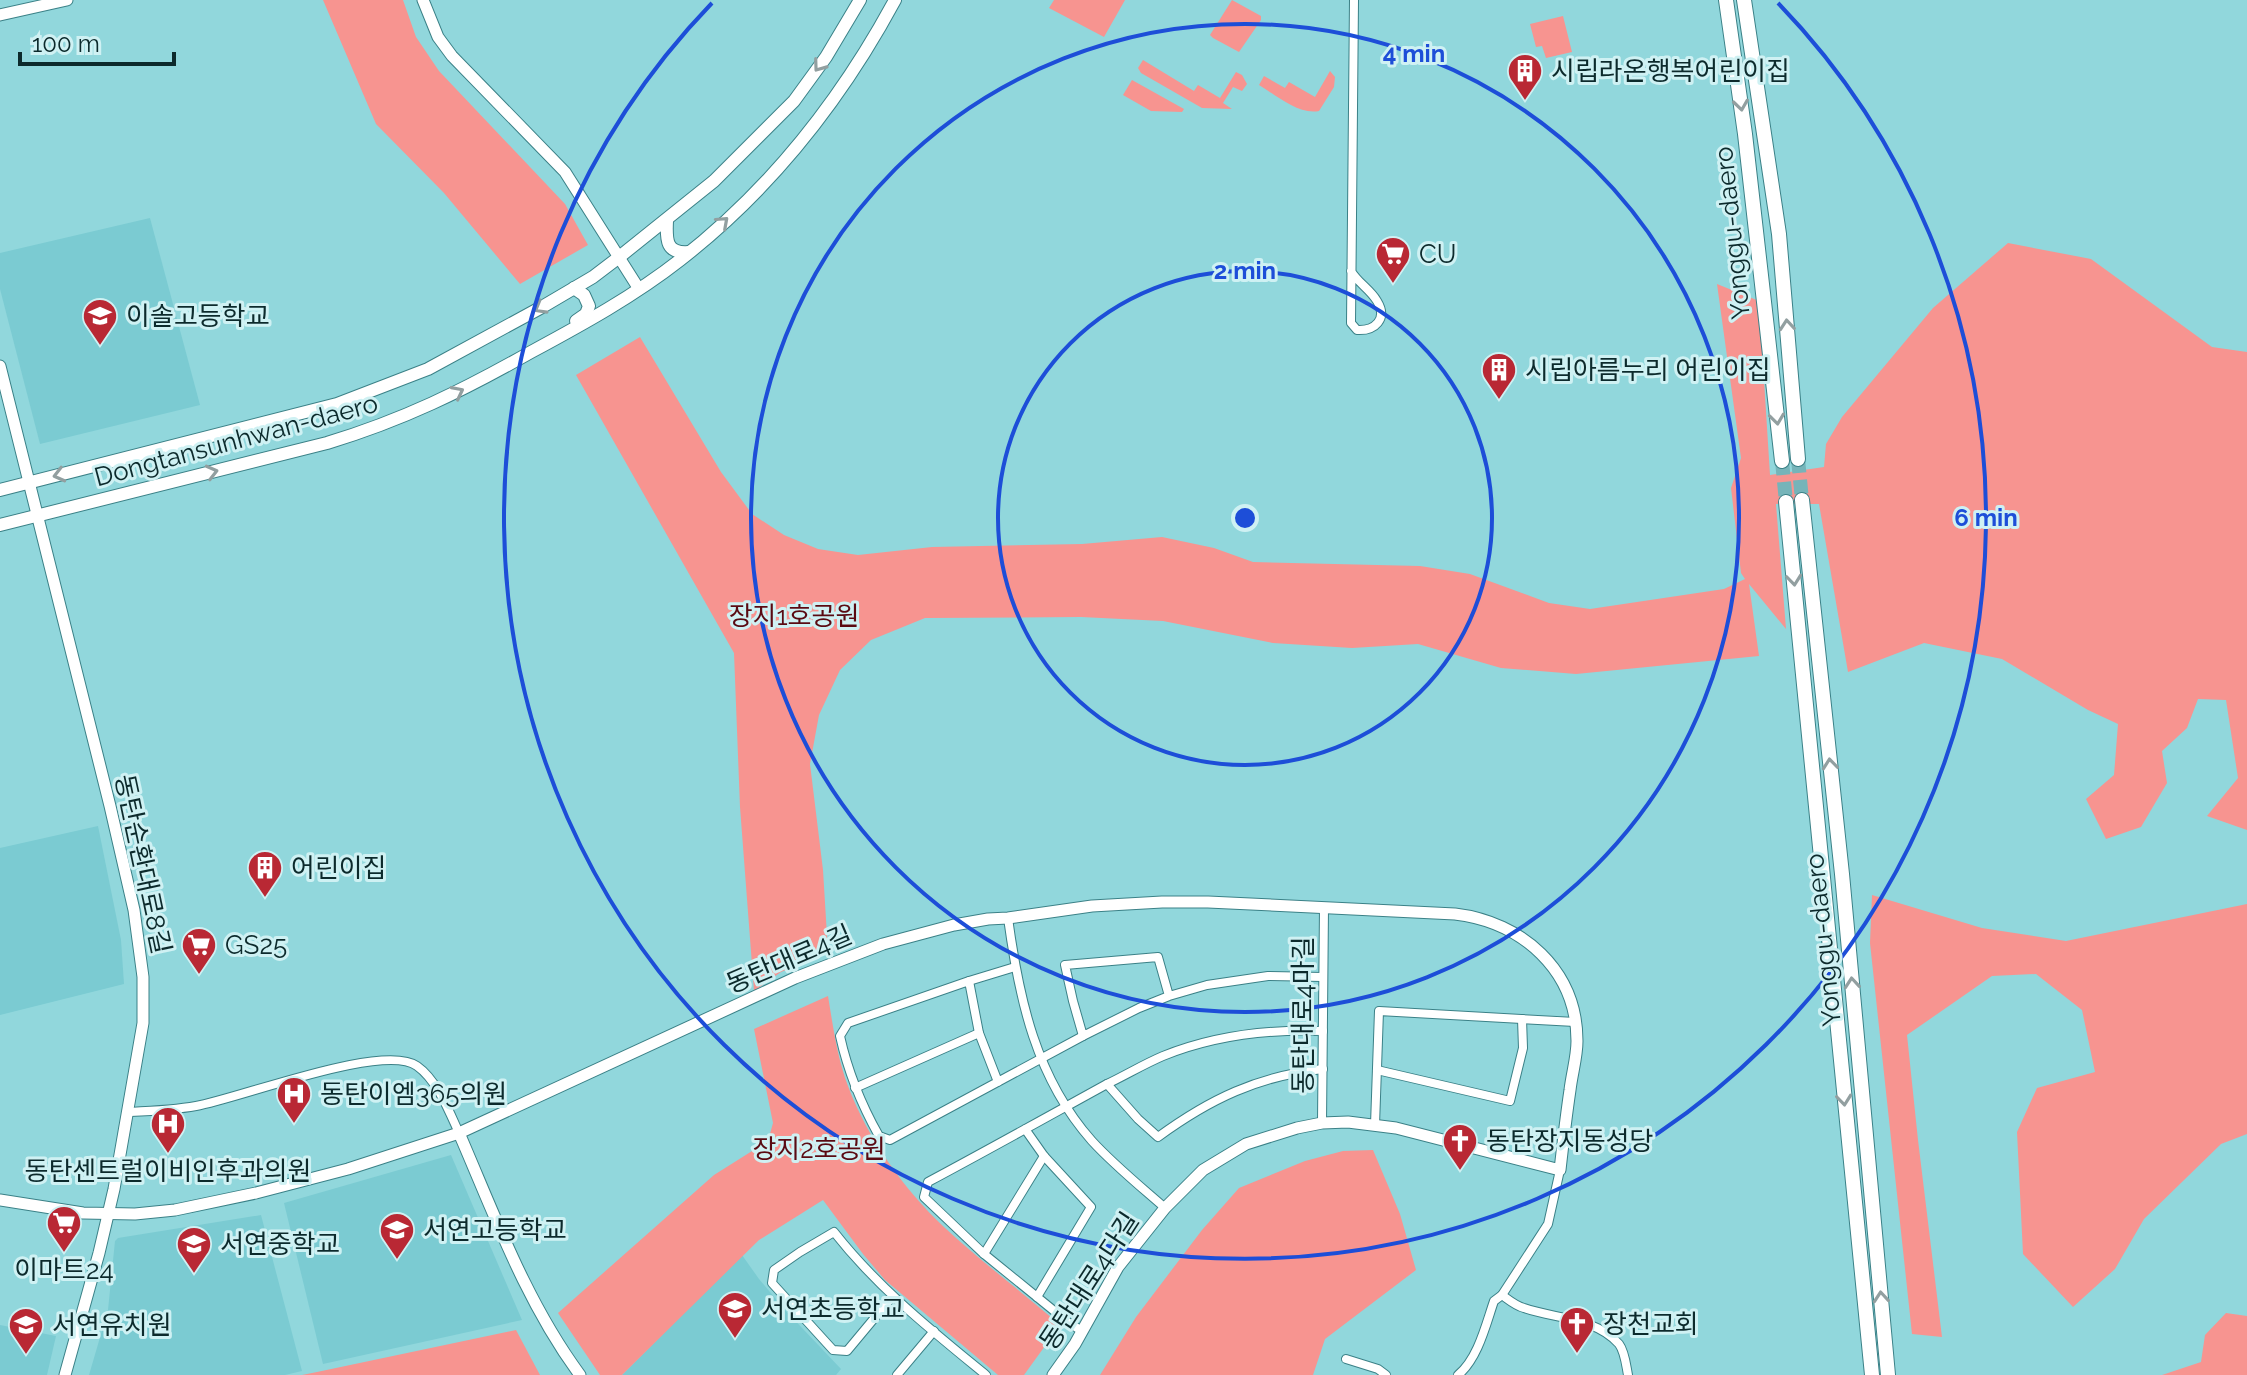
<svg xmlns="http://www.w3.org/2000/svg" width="2247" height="1375" font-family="Raleway,'Noto Sans KR',sans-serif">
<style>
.built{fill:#7bcbd2}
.green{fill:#f79490}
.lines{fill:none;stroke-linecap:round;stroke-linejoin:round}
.trunk-tunnel{stroke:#76b4b9;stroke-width:14;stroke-dasharray:14 7;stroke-linecap:butt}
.minor-casing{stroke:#3b8187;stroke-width:10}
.tertiary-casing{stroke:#3b8187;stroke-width:13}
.secondary-casing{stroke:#3b8187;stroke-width:14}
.trunk-casing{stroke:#3b8187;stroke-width:16}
.minor{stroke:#fff;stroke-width:8}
.tertiary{stroke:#fff;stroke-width:11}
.secondary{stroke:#fff;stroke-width:12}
.trunk{stroke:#fff;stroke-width:14}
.oneway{stroke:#929fa0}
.ring{fill:none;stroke:#1d4ed8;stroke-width:4}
.labels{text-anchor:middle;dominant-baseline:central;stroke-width:6;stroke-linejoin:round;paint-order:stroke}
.poi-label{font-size:26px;fill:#0c2a2c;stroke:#cff1f3;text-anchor:start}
.street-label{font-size:26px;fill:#0c2a2c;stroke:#cff1f3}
.park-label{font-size:26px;fill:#5a0a12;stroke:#cff1f3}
.centre{fill:#1d4ed8;stroke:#cff1f3;stroke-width:4}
.ring-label{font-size:24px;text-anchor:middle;font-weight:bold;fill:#1d4ed8;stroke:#cff1f3;stroke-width:6;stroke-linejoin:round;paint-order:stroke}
</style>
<rect width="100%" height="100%" fill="#91d7dc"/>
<!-- built -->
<g class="built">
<polygon points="150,218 200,405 40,444 0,289 0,253"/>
<polygon points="98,826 121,940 124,984 0,1015 0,848"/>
<polygon points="451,1155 522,1320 323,1364 284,1203"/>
<polygon points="261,1215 302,1371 285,1375 89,1375 108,1310 115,1241 118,1238"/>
<polygon points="742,1255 759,1279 785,1310 841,1369 836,1375 622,1375"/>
<polygon points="0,1325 56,1336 47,1375 0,1375"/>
</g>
<!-- green -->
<g class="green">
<polygon points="323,0 403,0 416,37 439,71 565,204 588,245 520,284 444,193 376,124"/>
<polygon points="1054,0 1125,0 1104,37 1049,8"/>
<polygon points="1232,0 1261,16 1261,20 1239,52 1213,38 1210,35"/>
<polygon points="1563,16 1572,52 1546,58 1542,46 1536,47 1530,24"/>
<polygon points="1143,60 1194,91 1198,85 1220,98 1236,72 1242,75 1247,84 1242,91 1233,87 1223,103 1232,109 1202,108 1141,73 1138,68"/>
<path d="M 1330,71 L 1335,77 L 1334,87 L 1319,111 C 1298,115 1276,95 1259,85 L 1264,76 L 1285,88 L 1289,82 L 1315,97 Z"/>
<polygon points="1132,80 1184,109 1182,112 1151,111 1123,95"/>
<polygon points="2008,243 2091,259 2212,347 2247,352 2247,830 2207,816 2238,778 2226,700 2198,699 2187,728 2162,751 2167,783 2141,827 2106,839 2086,799 2114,775 2118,724 2088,710 2002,659 1924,643 1848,672 1819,504 1776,504 1786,629 1749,584 1759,656 1576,674 1501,668 1418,644 1352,648 1273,643 1163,621 1081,617 925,618 871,640 840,670 819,715 810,764 823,870 828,952 781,972 754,991 740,807 734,653 576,375 640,337 721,472 752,514 784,535 818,549 858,555 932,547 1082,544 1162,537 1214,548 1253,562 1420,566 1470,574 1549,603 1590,609 1724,589 1745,579 1741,573 1731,488 1741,458 1717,284 1759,301 1770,475 1824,467 1826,444 1842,417 1933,308"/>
<polygon points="1872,895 1982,928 2066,941 2247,904 2247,1134 2221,1144 2144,1219 2115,1269 2073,1307 2023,1254 2017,1132 2037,1088 2095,1072 2082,1010 2036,974 1992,976 1907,1035 1918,1140 1942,1337 1912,1334 1870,943"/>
<path d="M 828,996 C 833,1026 837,1057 848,1086 C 868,1139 903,1188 944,1227 C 978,1259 1017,1288 1052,1318 L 1058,1328 L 1024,1375 L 998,1375 L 885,1280 L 863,1254 L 823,1200 L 759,1240 L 622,1375 L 600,1375 L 558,1313 L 714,1175 L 768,1141 L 773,1123 L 754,1029 Z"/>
<polygon points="1373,1150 1400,1214 1416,1270 1325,1339 1313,1375 1100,1375 1136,1317 1202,1230 1239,1188 1305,1161 1343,1151"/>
<polygon points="2226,1313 2247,1316 2247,1375 2162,1375 2201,1362 2205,1335"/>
<polygon points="516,1330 540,1375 302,1375 317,1372"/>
</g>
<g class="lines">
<!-- trunk-tunnel -->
<g class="trunk-tunnel">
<polyline points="1798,459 1802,500"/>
<polyline points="1782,461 1786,502"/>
</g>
<defs>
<g id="minor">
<path d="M 1351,271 C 1358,283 1370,289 1377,301 C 1388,319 1375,331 1357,330 L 1351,323 C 1351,216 1354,108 1354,0"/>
<path d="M 1008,918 C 1019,999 1036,1078 1092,1141 C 1114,1165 1140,1186 1165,1208"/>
<polyline points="969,981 1015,967"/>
<polyline points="1169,996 1139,1008 1083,1036 1073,1001 1065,965 1158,957 1169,996 1207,985 1268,976 1323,977"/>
<path d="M 1323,1069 C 1258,1076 1210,1099 1158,1137 L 1138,1119 L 1107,1084 C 1126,1075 1144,1064 1163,1056 C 1215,1035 1268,1029 1323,1031"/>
<polyline points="1377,1070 1510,1101 1523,1048 1522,1019"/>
<path d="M 998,1082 L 979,1033 L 969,981 L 848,1023 L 840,1036 C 848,1072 861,1104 879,1136 L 890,1140 L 1083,1036"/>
<polyline points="855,1088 979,1033"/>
<path d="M 129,1112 C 151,1111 174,1110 196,1106 C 241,1098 384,1042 417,1066 C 437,1080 449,1111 459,1133"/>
<polyline points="1322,1123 1324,907"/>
<polyline points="1375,1125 1379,1011 1575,1022"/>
<path d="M 1025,1129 L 1044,1156 L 1091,1207 L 1037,1297 L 984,1254 L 924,1197 L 928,1182 C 988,1150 1047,1117 1107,1084"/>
<polyline points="984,1254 1044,1156"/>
<polyline points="1502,1295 1548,1224 1560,1170"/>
<path d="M 892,1297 L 847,1351 L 833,1350 L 772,1283 L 774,1270 L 800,1252 L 834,1232 C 878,1288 931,1330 986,1375"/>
<polyline points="1037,1297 1069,1323 1082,1331"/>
<polyline points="1346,1359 1378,1369 1386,1375"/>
<polyline points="897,1375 934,1331"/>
<path d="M 1458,1375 C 1478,1359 1486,1324 1494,1301 L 1502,1295 C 1509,1300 1516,1306 1524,1308 C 1555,1319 1595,1317 1619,1344 C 1625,1352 1626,1365 1628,1375"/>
</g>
<g id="tertiary">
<polyline points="423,0 438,37 452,56 565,172 639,289"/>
<polyline points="0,15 67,0"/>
<polyline points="0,366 110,806 134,910 143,977 143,1023 114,1189 99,1253 65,1375"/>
<path d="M 459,1133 C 495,1216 526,1302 580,1375"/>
<path d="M 0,1200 L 83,1213 L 135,1214 L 175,1210 L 256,1193 L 348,1169 L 459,1133 L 795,978 L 883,944 L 954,925 L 988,919 L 1008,918 L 1092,906 L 1162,902 L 1208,902 L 1455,914 C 1522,922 1577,970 1577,1041 C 1577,1057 1572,1073 1570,1090 C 1566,1117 1563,1143 1560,1170 L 1396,1128 L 1348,1122 L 1322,1123 L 1297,1128 L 1246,1144 L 1203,1170 L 1165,1208 L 1118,1267 L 1075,1344 L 1053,1375"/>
</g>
<g id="secondary">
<path d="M 667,221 C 666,240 666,254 689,252"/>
<polyline points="574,288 584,295 589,306 586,314 576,321"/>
<polyline points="0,490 337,404 428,369 542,307 593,277 618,258 714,181 794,101 826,57 860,0"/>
<path d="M 0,525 L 327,443 C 403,420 462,391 531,352 C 583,324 634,296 680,260 C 770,190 841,100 895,0"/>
</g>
<g id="trunk">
<polyline points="1726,0 1745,134 1782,461"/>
<polyline points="1744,0 1779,234 1798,459"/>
<polyline points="1802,500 1842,874 1888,1375"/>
<polyline points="1786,502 1872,1375"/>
</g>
</defs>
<!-- minor casing -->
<use href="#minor" class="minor-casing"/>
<!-- tertiary casing -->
<use href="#tertiary" class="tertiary-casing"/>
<!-- secondary casing -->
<use href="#secondary" class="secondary-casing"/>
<!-- trunk casing -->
<use href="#trunk" class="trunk-casing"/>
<!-- minor -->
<use href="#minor" class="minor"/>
<!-- tertiary -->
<use href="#tertiary" class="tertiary"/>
<!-- secondary -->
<use href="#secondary" class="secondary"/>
<!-- trunk -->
<use href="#trunk" class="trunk"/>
</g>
<!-- one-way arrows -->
<defs><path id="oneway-chevron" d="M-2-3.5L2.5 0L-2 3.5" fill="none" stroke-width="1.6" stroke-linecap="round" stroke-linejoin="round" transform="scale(2)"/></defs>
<g class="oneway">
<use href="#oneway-chevron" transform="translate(819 66) rotate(126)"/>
<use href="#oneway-chevron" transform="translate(1741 105) rotate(82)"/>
<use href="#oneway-chevron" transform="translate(723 222) rotate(-42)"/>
<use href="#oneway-chevron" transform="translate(540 308) rotate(150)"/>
<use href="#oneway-chevron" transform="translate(1787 325) rotate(-95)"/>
<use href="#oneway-chevron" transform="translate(458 392) rotate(-27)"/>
<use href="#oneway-chevron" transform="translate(1777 419) rotate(83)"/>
<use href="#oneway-chevron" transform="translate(212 472) rotate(-14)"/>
<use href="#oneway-chevron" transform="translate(59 475) rotate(166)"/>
<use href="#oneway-chevron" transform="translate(1794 580) rotate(84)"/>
<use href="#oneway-chevron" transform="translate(1830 764) rotate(-96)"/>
<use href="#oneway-chevron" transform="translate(1852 983) rotate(-95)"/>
<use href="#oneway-chevron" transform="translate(1844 1100) rotate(84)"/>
<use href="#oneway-chevron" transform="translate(1881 1297) rotate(-95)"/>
</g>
<!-- distance rings -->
<g class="ring">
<circle cx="1245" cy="518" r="247"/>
<circle cx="1245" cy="518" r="494"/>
<path d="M1778 3A741 741 0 1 1 712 3"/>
</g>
<!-- icons -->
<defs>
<symbol id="building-pin" viewBox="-11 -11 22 30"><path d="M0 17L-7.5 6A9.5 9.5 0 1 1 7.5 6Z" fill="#b92834" stroke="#cff1f3"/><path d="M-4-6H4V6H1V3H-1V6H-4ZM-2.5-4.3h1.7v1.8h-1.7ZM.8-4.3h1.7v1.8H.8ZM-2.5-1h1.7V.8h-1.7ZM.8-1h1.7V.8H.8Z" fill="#fff"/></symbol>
<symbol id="supermarket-pin" viewBox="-11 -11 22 30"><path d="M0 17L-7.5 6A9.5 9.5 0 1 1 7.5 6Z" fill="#b92834" stroke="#cff1f3"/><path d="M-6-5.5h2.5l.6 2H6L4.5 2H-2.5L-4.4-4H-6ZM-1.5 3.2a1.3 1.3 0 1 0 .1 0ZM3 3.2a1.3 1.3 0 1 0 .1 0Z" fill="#fff"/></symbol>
<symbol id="school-pin" viewBox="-11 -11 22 30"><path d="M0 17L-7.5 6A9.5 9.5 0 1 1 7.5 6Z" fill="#b92834" stroke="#cff1f3"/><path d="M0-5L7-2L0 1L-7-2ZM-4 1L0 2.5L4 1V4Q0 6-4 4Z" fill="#fff"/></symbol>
<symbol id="hospital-pin" viewBox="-11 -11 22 30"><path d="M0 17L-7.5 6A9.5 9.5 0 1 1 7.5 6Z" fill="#b92834" stroke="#cff1f3"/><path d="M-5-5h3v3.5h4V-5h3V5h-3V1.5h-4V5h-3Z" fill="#fff"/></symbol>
<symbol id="church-pin" viewBox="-11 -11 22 30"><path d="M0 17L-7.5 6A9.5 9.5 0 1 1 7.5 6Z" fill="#b92834" stroke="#cff1f3"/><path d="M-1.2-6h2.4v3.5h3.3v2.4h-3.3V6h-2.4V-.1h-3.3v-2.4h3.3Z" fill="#fff"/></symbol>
</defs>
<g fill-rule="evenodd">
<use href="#building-pin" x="1505" y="51" width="40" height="54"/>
<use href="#supermarket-pin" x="1373" y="234" width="40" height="54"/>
<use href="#school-pin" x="80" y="296" width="40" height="54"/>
<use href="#building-pin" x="1479" y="350" width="40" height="54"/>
<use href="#building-pin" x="245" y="848" width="40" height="54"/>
<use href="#supermarket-pin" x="179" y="925" width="40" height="54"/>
<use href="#hospital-pin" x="274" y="1074" width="40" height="54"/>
<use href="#hospital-pin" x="148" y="1104" width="40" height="54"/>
<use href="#church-pin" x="1440" y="1121" width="40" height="54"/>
<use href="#supermarket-pin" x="44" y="1203" width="40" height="54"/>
<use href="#school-pin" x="377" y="1210" width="40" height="54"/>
<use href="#school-pin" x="174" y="1224" width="40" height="54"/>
<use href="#school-pin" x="715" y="1289" width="40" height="54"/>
<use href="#church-pin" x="1557" y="1304" width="40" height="54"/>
<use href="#school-pin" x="6" y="1305" width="40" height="54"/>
</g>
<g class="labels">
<!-- poi labels -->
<g class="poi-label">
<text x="1551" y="71">시립라온행복어린이집</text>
<text x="1419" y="254">CU</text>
<text x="126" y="316">이솔고등학교</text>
<text x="1525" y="370">시립아름누리 어린이집</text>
<text x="291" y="868">어린이집</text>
<text x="225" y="945">GS25</text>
<text x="320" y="1094">동탄이엠365의원</text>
<text x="1486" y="1141">동탄장지동성당</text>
<text x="168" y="1171" text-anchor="middle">동탄센트럴이비인후과의원</text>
<text x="423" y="1230">서연고등학교</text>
<text x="220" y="1244">서연중학교</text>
<text x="64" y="1270" text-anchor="middle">이마트24</text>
<text x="761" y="1309">서연초등학교</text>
<text x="1603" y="1324">장천교회</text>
<text x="52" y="1325">서연유치원</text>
</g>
<!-- street labels -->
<g class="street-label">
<text transform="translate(1732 233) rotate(-96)">Yonggu-daero</text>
<text transform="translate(236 440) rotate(-15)">Dongtansunhwan-daero</text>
<text transform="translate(143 864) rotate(78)">동탄순환대로8길</text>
<text transform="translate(1823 940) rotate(-96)">Yonggu-daero</text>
<text transform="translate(789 959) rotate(-23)">동탄대로4길</text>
<text transform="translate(1303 1015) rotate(-90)">동탄대로4마길</text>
<text transform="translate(1089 1281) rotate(-57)">동탄대로4다길</text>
</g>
<!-- park labels -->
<g class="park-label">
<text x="794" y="616">장지1호공원</text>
<text x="819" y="1149">장지2호공원</text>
</g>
</g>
<circle cx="1245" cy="518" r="12" class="centre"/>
<g class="ring-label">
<text x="1414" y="62">4 min</text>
<text x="1245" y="279">2 min</text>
<text x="1986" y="526">6 min</text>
</g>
<!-- scale -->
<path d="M20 52v12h154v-12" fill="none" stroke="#0c2a2c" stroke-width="4"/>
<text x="32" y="52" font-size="24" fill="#0c2a2c" stroke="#cff1f3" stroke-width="6" paint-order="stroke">100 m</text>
</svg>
